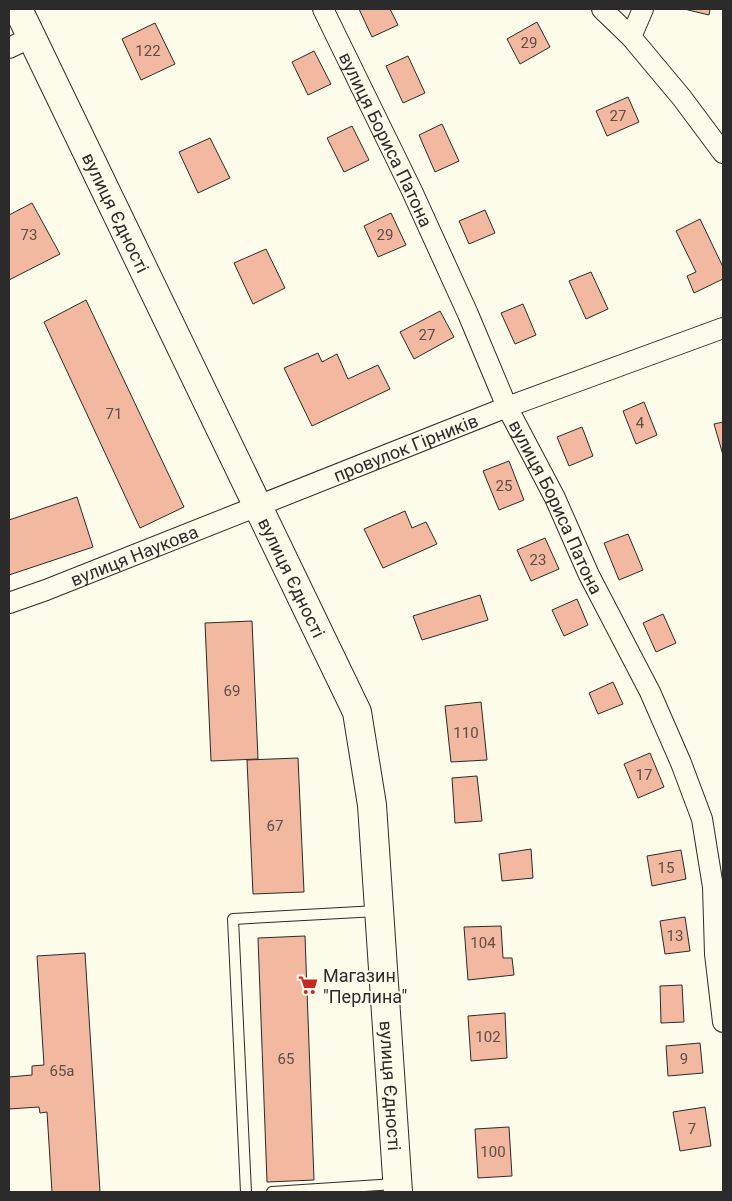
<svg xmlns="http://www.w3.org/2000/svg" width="732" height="1201" font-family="Roboto,sans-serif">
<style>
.building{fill:#f2b8a0;stroke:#2b2b2b}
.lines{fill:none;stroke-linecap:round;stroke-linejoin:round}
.lane-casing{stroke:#2b2b2b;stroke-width:12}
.street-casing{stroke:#2b2b2b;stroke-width:22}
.secondary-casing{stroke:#2b2b2b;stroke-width:30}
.lane{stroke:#fdfbea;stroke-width:10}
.street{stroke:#fdfbea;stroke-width:20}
.secondary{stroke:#fdfbea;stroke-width:28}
.labels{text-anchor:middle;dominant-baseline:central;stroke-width:4;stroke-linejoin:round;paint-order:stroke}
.number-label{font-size:15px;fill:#5d4e48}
.street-label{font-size:18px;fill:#2b2b2b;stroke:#fdfbea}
.poi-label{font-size:18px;fill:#2b2b2b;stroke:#fdfbea;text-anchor:start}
</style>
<rect width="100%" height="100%" fill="#fdfbea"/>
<!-- building -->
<g class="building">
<polygon points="359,9 390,9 398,25 372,37"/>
<polygon points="684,9 710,9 709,15"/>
<polygon points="537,22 550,47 520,64 507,39"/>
<polygon points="155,23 175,64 141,80 122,39"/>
<polygon points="314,51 331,84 308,95 292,62"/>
<polygon points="408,56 425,93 403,103 386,66"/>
<polygon points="628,97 639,122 607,136 596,111"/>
<polygon points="442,124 459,161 435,172 419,135"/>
<polygon points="352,126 369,160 344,172 327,138"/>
<polygon points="210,138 230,178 198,193 179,152"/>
<polygon points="32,203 60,254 9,280 9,215"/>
<polygon points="485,210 495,233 469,244 459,221"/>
<polygon points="391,213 406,245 378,257 364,226"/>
<polygon points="700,219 723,267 723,279 694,293 687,276 696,272 676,231"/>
<polygon points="266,249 285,288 253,304 234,263"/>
<polygon points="591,272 608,309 586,319 569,281"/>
<polygon points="86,300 184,507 140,528 44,322"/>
<polygon points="523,304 536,335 515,344 501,313"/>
<polygon points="440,311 454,337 414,359 400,332"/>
<polygon points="318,353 322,362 337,354 348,379 378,365 390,389 312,426 284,368"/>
<polygon points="644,402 657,435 636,444 623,411"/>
<polygon points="723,422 723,455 714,424"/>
<polygon points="582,427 593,456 569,466 557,437"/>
<polygon points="509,461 524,500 499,510 483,471"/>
<polygon points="77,497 93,547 9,575 9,520"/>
<polygon points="405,511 412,528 426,522 437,544 383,568 364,529"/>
<polygon points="628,534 643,570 619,580 604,543"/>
<polygon points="545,538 559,569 531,581 517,550"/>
<polygon points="480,595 488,620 422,640 413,616"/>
<polygon points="577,599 588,625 564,636 552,610"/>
<polygon points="663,614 676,643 656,652 643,623"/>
<polygon points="252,621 258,759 211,761 205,623"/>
<polygon points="613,682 623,704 598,714 589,693"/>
<polygon points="481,702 487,760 451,762 445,706"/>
<polygon points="650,753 664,787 638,798 624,764"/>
<polygon points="298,758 304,892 253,894 247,760"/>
<polygon points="477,776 482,821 455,823 452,778"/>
<polygon points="531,849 533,878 502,881 499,854"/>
<polygon points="681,850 686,879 652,886 647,856"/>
<polygon points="685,917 690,951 665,954 660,921"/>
<polygon points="501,926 503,958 512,958 514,975 468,980 464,927"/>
<polygon points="305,936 314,1180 267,1182 258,938"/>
<polygon points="85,953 100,1192 52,1192 47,1112 40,1113 39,1107 9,1109 9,1077 32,1075 32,1066 44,1065 37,956"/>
<polygon points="682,985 684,1022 661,1023 660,986"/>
<polygon points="505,1013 507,1058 471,1061 468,1016"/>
<polygon points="700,1043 703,1073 668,1076 666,1046"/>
<polygon points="705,1107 711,1146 680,1151 673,1112"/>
<polygon points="509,1127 512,1176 478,1178 475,1129"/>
</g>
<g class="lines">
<defs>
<g id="lane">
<polyline points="246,1192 233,919 377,911"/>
<polyline points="272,1192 395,1184"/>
</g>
<g id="street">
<path id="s1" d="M 323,9 L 412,191 L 468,314 L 507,407 L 555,498 L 589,575 L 650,692 L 681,763 L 702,819 L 713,887 L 715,954 L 723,1022"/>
<polyline points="602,9 631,37 682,98 723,153"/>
<polyline points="631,37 643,9"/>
<polyline points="9,48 32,37"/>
<path id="s2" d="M 9,603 L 46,590 L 507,407 L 723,328"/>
</g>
<g id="secondary">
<path id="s3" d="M 18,9 L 357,712 L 372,805 L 398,1192"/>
</g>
</defs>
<!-- lane casing -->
<use href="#lane" class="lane-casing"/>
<!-- street casing -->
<use href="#street" class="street-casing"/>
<!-- secondary casing -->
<use href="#secondary" class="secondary-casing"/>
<!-- lane -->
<use href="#lane" class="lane"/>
<!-- street -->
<use href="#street" class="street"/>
<!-- secondary -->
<use href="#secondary" class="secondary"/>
</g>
<!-- icons -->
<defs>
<symbol id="supermarket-bare" viewBox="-9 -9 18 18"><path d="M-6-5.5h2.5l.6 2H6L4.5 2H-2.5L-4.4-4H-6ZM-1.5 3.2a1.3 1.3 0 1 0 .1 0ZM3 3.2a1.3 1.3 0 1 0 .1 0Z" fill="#c62828" stroke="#fdfbea" stroke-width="2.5" paint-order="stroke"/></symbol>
</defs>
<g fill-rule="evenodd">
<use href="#supermarket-bare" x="294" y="971" width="28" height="28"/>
</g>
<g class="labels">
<!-- number labels -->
<g class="number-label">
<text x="529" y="43">29</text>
<text x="148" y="51">122</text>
<text x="618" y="116">27</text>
<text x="29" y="235">73</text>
<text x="385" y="235">29</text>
<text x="427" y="335">27</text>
<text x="114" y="414">71</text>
<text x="640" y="423">4</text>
<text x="504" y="486">25</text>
<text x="538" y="560">23</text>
<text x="232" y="691">69</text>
<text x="466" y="733">110</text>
<text x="644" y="775">17</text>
<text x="275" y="826">67</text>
<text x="666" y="868">15</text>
<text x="675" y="936">13</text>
<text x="483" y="943">104</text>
<text x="488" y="1037">102</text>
<text x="286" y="1059">65</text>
<text x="684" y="1059">9</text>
<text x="62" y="1071">65а</text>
<text x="692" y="1129">7</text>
<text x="493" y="1152">100</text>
</g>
<!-- street labels -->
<g class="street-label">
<text stroke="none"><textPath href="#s1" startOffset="145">вулиця Бориса Патона</textPath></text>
<text stroke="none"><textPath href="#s3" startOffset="226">вулиця Єдності</textPath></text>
<text stroke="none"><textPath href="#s2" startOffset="426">провулок Гірників</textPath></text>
<text stroke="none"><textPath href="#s1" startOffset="550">вулиця Бориса Патона</textPath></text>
<text stroke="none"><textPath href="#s2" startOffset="134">вулиця Наукова</textPath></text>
<text stroke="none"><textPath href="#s3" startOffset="631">вулиця Єдності</textPath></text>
<text stroke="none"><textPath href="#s3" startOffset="1156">вулиця Єдності</textPath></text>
</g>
<!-- poi labels -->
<g class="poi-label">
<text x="323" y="975">Магазин<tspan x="323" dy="21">"Перлина"</tspan></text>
</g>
</g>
<!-- border -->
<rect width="732" height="1201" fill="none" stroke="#2b2b2b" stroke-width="20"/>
</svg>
